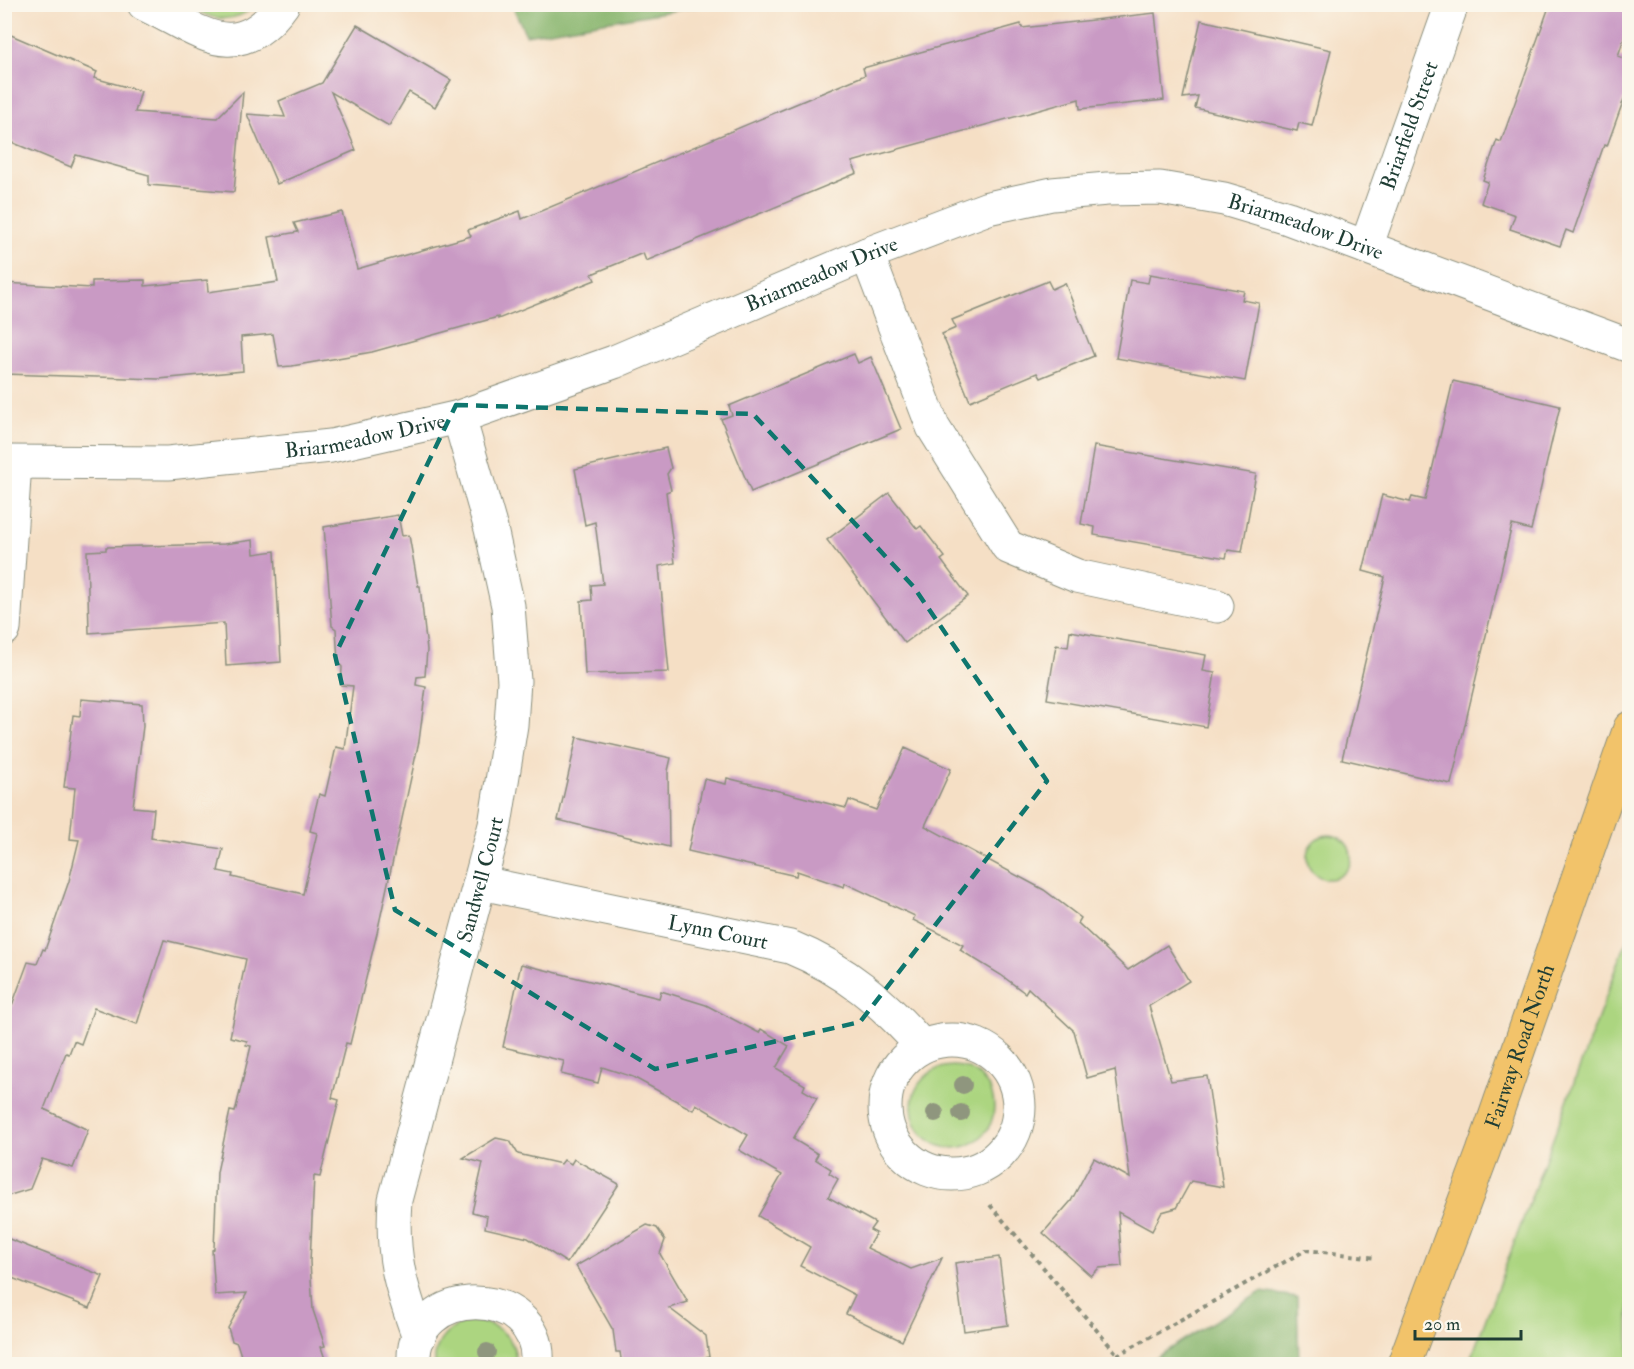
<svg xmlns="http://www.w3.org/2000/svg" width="1634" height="1369" font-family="'IM FELL Double Pica',serif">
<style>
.green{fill:#acd580;stroke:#66895a;stroke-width:1.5}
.forest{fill:#89b66e;stroke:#547a51;stroke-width:1.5}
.building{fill:#c99ac4}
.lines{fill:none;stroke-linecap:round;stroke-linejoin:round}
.minor-casing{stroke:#8a8e7c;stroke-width:35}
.major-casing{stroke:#8a8e7c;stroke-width:35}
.path{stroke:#8a8e7c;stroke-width:4;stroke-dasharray:4.5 4.5;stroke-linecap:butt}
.minor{stroke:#fff;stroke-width:33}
.major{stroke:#f2c36a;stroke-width:33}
.tree{fill:#8f967e}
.marked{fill:none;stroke:#0f766e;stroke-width:4.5;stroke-dasharray:12 8;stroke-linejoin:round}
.labels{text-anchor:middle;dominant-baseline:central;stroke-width:5;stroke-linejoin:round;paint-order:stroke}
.street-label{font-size:21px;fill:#1f3d34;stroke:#fbf7ec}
</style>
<rect width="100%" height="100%" fill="#fbf7ec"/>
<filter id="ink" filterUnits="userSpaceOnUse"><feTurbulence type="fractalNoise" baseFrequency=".0167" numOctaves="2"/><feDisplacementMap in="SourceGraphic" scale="12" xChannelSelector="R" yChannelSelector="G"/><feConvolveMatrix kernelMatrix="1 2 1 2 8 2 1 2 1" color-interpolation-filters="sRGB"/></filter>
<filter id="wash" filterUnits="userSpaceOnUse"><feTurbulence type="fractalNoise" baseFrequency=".008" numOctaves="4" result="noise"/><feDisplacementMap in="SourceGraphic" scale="24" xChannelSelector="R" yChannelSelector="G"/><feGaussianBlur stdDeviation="1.35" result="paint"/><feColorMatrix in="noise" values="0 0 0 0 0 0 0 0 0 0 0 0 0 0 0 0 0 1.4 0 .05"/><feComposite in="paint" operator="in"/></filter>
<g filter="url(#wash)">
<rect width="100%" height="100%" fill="#f5dfc5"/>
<!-- green -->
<g class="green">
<path d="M 191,5 L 258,5 C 236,22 212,24 191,5 Z"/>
<circle cx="1329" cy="857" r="22"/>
<polygon points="1629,935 1629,1364 1469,1364"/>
<circle cx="953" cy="1107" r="41"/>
<path d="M 472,1321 C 497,1322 517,1338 516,1364 L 435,1364 C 433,1340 451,1325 472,1321 Z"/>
</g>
<!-- forest -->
<g class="forest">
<polygon points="512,5 707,5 526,35"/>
<polygon points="1261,1292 1297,1297 1299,1364 1145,1364"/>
</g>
<g id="blocks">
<!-- building -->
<g class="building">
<polygon points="1550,4 1629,4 1629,23 1618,56 1629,60 1629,101 1624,99 1607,146 1604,145 1573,233 1566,230 1560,246 1510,229 1515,215 1481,203 1488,182 1483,180 1497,140 1501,142"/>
<polygon points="1155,13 1164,100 1080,109 1079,99 852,162 857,173 646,261 643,253 592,274 595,280 498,319 498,317 372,352 292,366 279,367 273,334 241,337 243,371 159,379 4,374 4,283 92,288 92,281 145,280 145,286 207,280 208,292 278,282 269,237 298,232 294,223 342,212 357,269 471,236 468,230 520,211 522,219 865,75 863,68 1021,24 1022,28"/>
<polygon points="1201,20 1331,50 1312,126 1299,123 1297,131 1195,108 1198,96 1183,98"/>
<polygon points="357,25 451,80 435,107 409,92 389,126 331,92 356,150 277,184 247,114 285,117 279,101 322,83"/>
<polygon points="4,32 97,72 94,78 141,91 135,112 217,118 243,92 234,192 149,185 149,175 76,155 71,167 4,139"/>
<polygon points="1150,274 1244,291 1242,300 1259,303 1245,381 1116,358 1130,280 1148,283"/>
<polygon points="1048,281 1052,289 1065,283 1094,356 1040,378 1037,373 970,401 942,334 956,328 952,320"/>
<polygon points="854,354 858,363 871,357 901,429 751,492 721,419 732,415 729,406"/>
<polygon points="1453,381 1560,406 1531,530 1512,525 1451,784 1342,759 1385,577 1363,571 1382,495 1410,502 1412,497 1425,500"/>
<polygon points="1094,446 1256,474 1242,552 1228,550 1226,558 1094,535 1095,527 1081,524"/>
<polygon points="666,448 671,468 667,474 671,490 666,492 675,563 659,566 669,672 585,674 581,601 592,600 591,585 603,584 595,522 585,525 575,469"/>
<polygon points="889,493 917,529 921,526 945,557 941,560 968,596 905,643 827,540"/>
<polygon points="398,515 402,536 409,535 418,586 420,586 427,650 425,676 417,677 416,685 426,687 419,741 377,933 350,1044 346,1043 332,1098 339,1100 320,1177 314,1176 310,1262 313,1310 325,1346 321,1347 327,1365 244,1365 237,1343 232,1341 228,1328 247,1293 215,1295 212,1250 214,1249 217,1172 230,1111 235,1112 251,1046 246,1045 247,1041 230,1037 246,959 164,940 137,1024 94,1008 81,1044 74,1041 69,1054 66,1053 44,1109 88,1130 73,1168 42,1159 30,1189 4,1197 4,1006 11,1008 28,962 37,964 43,949 45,950 69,881 79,840 70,839 75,788 64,787 73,715 80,716 81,699 142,704 143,726 133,807 154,809 151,838 223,849 218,871 233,874 232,877 303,894 317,833 310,831 319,794 325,796 336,747 345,749 353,686 341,685 342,667 338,662 336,629 332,626 324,527"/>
<polygon points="253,540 254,554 275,551 281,662 226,666 224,623 89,633 87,551 106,550 106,547 224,544"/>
<polygon points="1070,631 1206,655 1203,671 1215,673 1206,727 1047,699 1056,645 1068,647"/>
<polygon points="577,737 671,758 668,771 669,847 558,820"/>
<polygon points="905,748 951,769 925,826 1044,890 1081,918 1078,923 1128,970 1167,945 1189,981 1149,1006 1171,1081 1207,1076 1223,1187 1191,1181 1176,1208 1162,1212 1152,1231 1118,1212 1122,1266 1099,1268 1091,1276 1043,1233 1071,1201 1094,1158 1130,1178 1115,1070 1087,1078 1074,1031 1028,988 1025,993 1001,975 960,950 963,945 913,920 915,916 845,883 844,887 797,871 796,876 688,851 704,779 726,784 727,778 846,808 849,800 876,810"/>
<polygon points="521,964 659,998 661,991 706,1005 759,1033 761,1029 789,1046 776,1068 805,1085 803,1090 817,1098 793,1139 818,1154 815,1159 831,1169 829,1173 838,1179 828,1197 875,1223 870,1230 876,1233 867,1248 911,1269 942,1258 902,1341 846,1314 855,1295 800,1266 810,1247 758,1216 782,1175 739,1150 748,1135 696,1104 693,1110 633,1077 602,1067 598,1083 561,1074 564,1061 503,1047"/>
<polygon points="496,1138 510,1141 518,1154 561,1164 564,1160 571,1164 574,1159 619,1184 567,1263 528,1238 485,1228 487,1216 472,1212 483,1163 463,1158"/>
<polygon points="647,1225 657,1228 665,1240 660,1254 688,1302 669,1308 706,1336 709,1357 663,1365 622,1365 620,1352 616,1352 613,1330 576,1266"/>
<polygon points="4,1237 103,1276 90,1308 4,1275"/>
<polygon points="999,1257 1008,1325 964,1331 955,1263"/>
</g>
</g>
</g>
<g filter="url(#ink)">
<use href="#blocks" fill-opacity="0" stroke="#8a8e7c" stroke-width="1.5"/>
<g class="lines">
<defs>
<g id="minor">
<path d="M 144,4 C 198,29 236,69 283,4"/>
<path id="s1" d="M 1366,247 L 1452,4"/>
<polyline points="867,254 933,427 1008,547 1077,576 1217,606"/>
<path id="s2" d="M 4,462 L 168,463 L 331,446 L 459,417 L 614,362 L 867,254 L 988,208 L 1052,194 L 1107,189 L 1160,188 L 1224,199 L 1288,218 L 1630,346"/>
<polyline points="4,629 15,463"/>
<path id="s3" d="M 481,883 L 790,947 C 846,970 882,1001 922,1046"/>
<circle cx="952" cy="1107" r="67"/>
<path id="s4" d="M 419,1337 C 400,1285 391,1256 395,1200 L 495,825 L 511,725 L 514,681 L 508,606 L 491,529 L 459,417"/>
<path d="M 414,1364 C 409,1282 543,1283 537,1364"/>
</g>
<g id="major">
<path id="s5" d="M 1404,1364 L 1483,1152 L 1630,728"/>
</g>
</defs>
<!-- minor casing -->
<use href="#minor" class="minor-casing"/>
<!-- major casing -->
<use href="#major" class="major-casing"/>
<!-- path -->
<g class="path">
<polyline points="990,1205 1117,1354"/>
<polyline points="1101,1364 1306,1250 1376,1258"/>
</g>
<!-- minor -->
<use href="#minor" class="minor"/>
<!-- major -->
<use href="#major" class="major"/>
</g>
<!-- trees -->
<g class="tree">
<circle cx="963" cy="1085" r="9"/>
<circle cx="935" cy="1113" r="9"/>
<circle cx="961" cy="1113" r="9"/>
<circle cx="487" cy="1352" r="9"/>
</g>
</g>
<!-- marked area -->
<path class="marked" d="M 456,405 L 753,414 L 913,586 L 1047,781 L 860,1022 L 655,1069 L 395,910 L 335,655 Z"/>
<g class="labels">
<!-- street labels -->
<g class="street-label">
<text stroke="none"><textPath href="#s1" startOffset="129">Briarfield Street</textPath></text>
<text stroke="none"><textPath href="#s2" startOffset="1353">Briarmeadow Drive</textPath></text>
<text stroke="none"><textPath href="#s2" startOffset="849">Briarmeadow Drive</textPath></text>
<text stroke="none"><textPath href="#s2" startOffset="363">Briarmeadow Drive</textPath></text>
<text stroke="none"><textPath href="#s4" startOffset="472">Sandwell Court</textPath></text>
<text stroke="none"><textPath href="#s3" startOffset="242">Lynn Court</textPath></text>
<text stroke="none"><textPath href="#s5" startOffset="338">Fairway Road North</textPath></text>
</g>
</g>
<!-- margin -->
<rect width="1634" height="1369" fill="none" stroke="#fbf7ec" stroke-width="24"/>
<!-- scale -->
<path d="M1415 1330v9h106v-9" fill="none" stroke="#1f3d34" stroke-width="3"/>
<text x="1424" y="1330" font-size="18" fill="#1f3d34" stroke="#fbf7ec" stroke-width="4.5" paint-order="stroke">20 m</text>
</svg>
